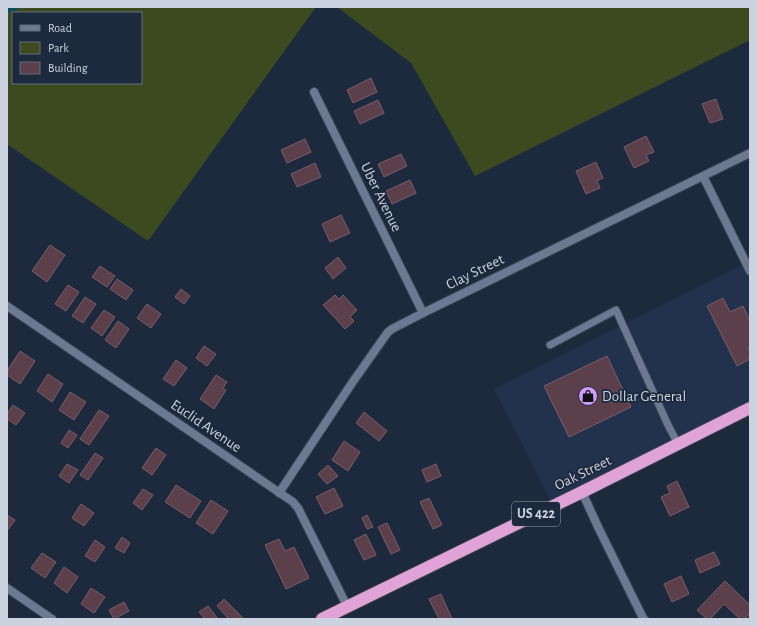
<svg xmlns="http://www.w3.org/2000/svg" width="757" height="626" font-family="'Alegreya Sans',sans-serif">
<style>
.built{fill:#23324c}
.green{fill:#3c4b1f;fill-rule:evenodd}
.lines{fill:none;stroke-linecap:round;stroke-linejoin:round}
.stream{stroke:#094f59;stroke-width:4.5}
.building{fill:#5b404b;stroke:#7a5d68}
.lane-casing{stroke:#3a4354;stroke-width:9}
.street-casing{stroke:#3a4354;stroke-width:10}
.highway-casing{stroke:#3a4354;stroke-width:14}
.lane{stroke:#6b7991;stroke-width:7}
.street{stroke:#6b7991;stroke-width:8}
.highway{stroke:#e0a3d5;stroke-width:12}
.labels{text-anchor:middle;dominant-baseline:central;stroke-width:3.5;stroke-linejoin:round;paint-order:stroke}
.shield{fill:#1d293d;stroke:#97a0af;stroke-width:1}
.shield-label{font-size:14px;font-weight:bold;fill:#cbd3e0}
.street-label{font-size:15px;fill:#cbd3e0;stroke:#1d293d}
.poi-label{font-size:15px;fill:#cbd3e0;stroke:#1d293d;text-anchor:start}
</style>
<rect width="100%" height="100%" fill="#1d293d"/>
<!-- built -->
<polygon class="built" points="746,263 750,271 750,408 553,506 494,389"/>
<!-- green -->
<g class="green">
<path d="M 7,7 L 316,7 L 148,241 L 7,144 ZM 13,13 L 141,13 L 141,83 L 13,83 Z"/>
<polygon points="337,7 750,7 750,40 475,176 411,63"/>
</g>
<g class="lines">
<!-- stream -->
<polyline class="stream" points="7,11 17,7"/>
</g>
<!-- building -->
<g class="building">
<polygon points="371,78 377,92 353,103 347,90"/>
<polygon points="716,99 723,119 710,123 702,104"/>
<polygon points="378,100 384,113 360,124 354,111"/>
<polygon points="646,136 654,152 646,155 649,161 634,168 624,147"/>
<polygon points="305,139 311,152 287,163 281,150"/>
<polygon points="401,154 407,166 384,177 378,164"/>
<polygon points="596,162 603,178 597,181 600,188 586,194 576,171"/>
<polygon points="315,163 321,177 297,187 291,174"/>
<polygon points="410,180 416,193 392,204 386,191"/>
<polygon points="341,215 350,233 330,242 322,224"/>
<polygon points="50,245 65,255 47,282 32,271"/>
<polygon points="338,257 346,268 333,279 325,268"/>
<polygon points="100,266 115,276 107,287 92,277"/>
<polygon points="117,279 133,290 126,300 110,289"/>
<polygon points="68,285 79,292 66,311 55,304"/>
<polygon points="181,289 190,296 184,304 175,297"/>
<polygon points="335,295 339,299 343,295 357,310 350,317 354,321 345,329 323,305"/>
<polygon points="85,297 96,304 83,323 72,316"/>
<polygon points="723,298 730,312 743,306 750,321 750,347 748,348 750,352 750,359 737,366 707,306"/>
<polygon points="147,304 161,314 151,328 137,318"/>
<polygon points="104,310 115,317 102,336 91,328"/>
<polygon points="118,321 129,329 116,348 105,340"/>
<polygon points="204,346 216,354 207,366 196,358"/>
<polygon points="20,351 35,361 20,384 7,375 7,371"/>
<polygon points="607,356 631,407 569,437 544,386"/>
<polygon points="176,360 187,368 174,386 163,379"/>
<polygon points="48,374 63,384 52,402 37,391"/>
<polygon points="216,375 227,382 223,388 226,390 214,409 200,399"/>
<polygon points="70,392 86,402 74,420 59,410"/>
<polygon points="13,405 25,413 16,425 7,419 7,414"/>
<polygon points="99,410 109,416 89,445 80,439"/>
<polygon points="364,412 387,431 379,441 356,423"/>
<polygon points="69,430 77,435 68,448 61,443"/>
<polygon points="344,441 360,452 348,471 332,460"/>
<polygon points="156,448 166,455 152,475 142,468"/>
<polygon points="95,453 103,458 88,480 80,475"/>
<polygon points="67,464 78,470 69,483 59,476"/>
<polygon points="436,464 441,476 427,482 422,470"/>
<polygon points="328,465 338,476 327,484 318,474"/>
<polygon points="677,481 689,507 670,516 661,497 670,493 667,486"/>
<polygon points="176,485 201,501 190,518 165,502"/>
<polygon points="334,488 343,506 325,514 316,497"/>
<polygon points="143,489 153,495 142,510 133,503"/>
<polygon points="429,498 442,525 433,529 420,502"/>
<polygon points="211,500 228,511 213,534 196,523"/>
<polygon points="81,504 94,513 84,526 72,518"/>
<polygon points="7,515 15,520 7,531"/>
<polygon points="367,515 373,527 367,529 362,518"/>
<polygon points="387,523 400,550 391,554 378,527"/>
<polygon points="366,534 376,555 364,560 354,540"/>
<polygon points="122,537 130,543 124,553 115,548"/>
<polygon points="279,539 285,551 294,547 309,578 286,589 265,545"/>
<polygon points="95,540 105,547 95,562 85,556"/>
<polygon points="714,552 720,564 700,573 695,560"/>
<polygon points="42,553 56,562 45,578 31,568"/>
<polygon points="64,567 78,577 67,593 54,583"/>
<polygon points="681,576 689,594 672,602 664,584"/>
<polygon points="725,581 750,605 750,613 745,619 740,619 724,604 710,619 707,619 697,610"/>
<polygon points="91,588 105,597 94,613 81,604"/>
<polygon points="441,594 452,619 439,619 429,599"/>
<polygon points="224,599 243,618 243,619 229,619 217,606"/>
<polygon points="124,602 129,611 114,619 109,610"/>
<polygon points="208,606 218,619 205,619 199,612"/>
</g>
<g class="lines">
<defs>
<polyline id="lane" points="550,345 616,310 668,425 678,444"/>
<g id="street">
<polyline points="314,92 423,313"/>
<polyline points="703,176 750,271"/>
<polyline points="7,306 293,502 298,508 347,606"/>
<polyline points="582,492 599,529 643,618 644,619"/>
<polyline points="279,493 352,383 388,332 392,329 423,313 750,153"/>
<polyline points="7,588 52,619"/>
</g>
<polyline id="highway" points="322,619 582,492 750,408"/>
</defs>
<!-- lane casing -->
<use href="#lane" class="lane-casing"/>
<!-- street casing -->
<use href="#street" class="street-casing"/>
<!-- highway casing -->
<use href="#highway" class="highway-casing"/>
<!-- lane -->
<use href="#lane" class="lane"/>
<!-- street -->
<use href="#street" class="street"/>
<!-- highway -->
<use href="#highway" class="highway"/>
</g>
<!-- icons -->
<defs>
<symbol id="shop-disc" viewBox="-11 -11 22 22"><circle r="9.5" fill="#d09dff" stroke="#1d293d"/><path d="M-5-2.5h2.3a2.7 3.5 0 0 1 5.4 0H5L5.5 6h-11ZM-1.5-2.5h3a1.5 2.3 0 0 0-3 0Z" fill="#111"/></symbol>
</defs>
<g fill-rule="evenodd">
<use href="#shop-disc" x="577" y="385" width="22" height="22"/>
</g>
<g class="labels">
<!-- shield labels -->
<rect class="shield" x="512" y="502" width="48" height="24" rx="3"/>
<g class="shield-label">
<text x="536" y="514">US 422</text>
</g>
<!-- street labels -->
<g class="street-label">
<text transform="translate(381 197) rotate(64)">Uber Avenue</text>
<text transform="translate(475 272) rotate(-26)">Clay Street</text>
<text transform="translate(206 426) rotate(34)">Euclid Avenue</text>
<text transform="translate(583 473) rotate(-26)">Oak Street</text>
</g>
<!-- poi labels -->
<g class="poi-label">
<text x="602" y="396">Dollar General</text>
</g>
</g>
<!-- border -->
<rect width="757" height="626" fill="none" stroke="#cbd3e0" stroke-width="16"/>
<!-- legend -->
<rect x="12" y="12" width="130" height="72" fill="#1d293d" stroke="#636d7e"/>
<rect x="20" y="25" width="20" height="6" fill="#6b7991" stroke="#636d7e"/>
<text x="48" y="32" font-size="12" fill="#cbd3e0">Road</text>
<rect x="20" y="42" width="20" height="12" fill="#3c4b1f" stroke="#636d7e"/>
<text x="48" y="52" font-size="12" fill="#cbd3e0">Park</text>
<rect x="20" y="62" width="20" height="12" fill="#5b404b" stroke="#636d7e"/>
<text x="48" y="72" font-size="12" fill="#cbd3e0">Building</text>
</svg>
